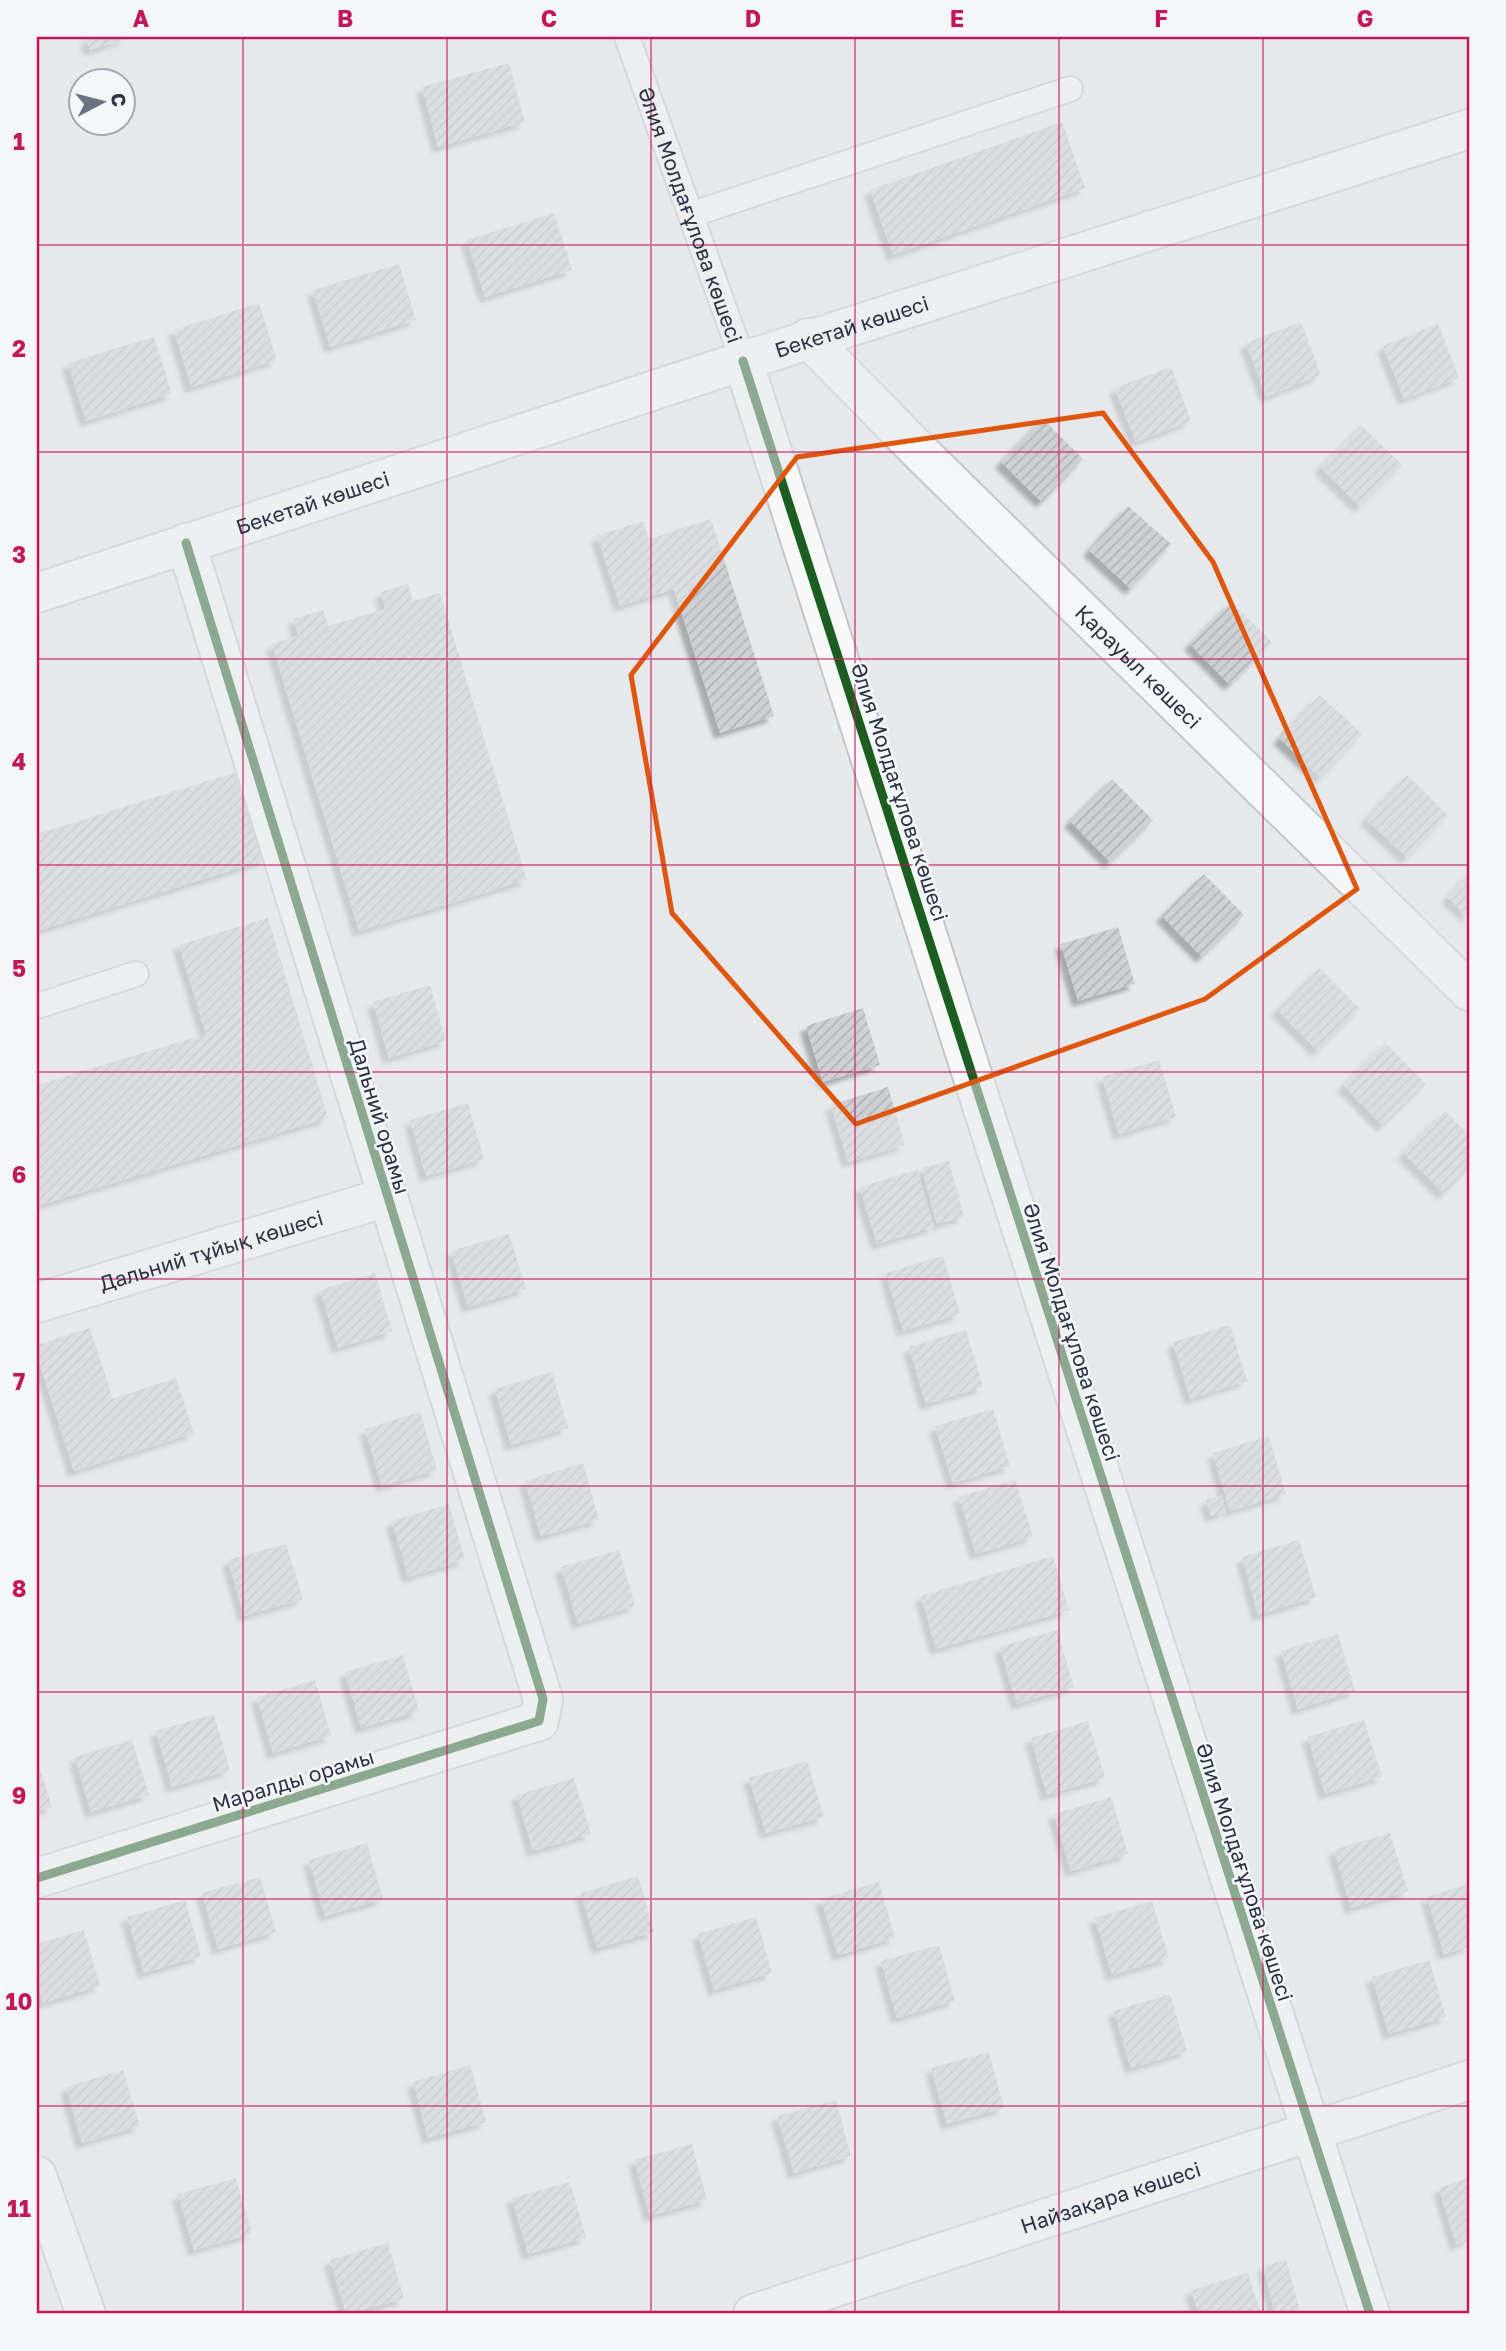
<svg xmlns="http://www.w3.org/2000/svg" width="1506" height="2351" font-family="'Golos Text',sans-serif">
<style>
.building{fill:url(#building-hatch);filter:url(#shadow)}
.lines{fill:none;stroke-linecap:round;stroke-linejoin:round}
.lane-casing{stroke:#c4c6c8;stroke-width:28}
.street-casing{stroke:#c4c6c8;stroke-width:42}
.secondary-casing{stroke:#c4c6c8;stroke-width:42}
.lane{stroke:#f5f6f7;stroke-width:24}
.street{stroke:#f5f6f7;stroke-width:38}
.secondary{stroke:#f8f8f8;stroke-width:38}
.cycleway-casing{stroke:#f4f6f9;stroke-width:13}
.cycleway{stroke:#1b5e20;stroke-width:9}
.marked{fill:none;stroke:#df570f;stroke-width:5;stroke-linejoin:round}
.grid{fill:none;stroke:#c2185b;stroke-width:2;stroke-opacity:0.55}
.labels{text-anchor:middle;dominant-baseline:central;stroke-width:5;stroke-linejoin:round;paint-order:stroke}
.street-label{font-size:21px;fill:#2b3445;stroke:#f4f6f9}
.neatline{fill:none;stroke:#c2185b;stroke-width:2.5}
.grid-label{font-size:23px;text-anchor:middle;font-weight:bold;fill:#c2185b}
</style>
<defs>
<pattern id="building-hatch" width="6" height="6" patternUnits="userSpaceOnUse" patternTransform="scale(1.75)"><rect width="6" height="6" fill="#ced0d3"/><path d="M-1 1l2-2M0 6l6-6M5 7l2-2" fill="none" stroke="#b1b3b6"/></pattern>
<filter id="shadow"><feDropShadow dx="-6" dy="6" stdDeviation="2" flood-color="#0004"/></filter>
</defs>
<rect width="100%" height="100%" fill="#e6e8ea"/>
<!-- building -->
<g class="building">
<polygon points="86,37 131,37 90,50"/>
<polygon points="509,63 525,122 438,147 422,87"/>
<polygon points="1062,122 1085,188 893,255 870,190"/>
<polygon points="554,213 572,270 485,297 467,240"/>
<polygon points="399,264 416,320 330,347 313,290"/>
<polygon points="259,303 277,360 191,387 174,330"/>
<polygon points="1301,322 1321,375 1266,397 1246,343"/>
<polygon points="1438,324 1459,378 1404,399 1383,346"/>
<polygon points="154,337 172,394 86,421 68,363"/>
<polygon points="1171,367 1191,421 1136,442 1115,388"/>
<polygon points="1043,419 1083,459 1042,502 1001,462"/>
<polygon points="1361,425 1402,465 1360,507 1320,467"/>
<polygon points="1128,506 1171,544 1131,589 1089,550"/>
<polygon points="711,519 774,716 720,733 674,589 620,606 597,536 643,521 649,539"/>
<polygon points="408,584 413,601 440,593 527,880 359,931 272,644 298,636 294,619 323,610 328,626 385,609 381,592"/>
<polygon points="1231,602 1272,642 1230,685 1190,644"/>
<polygon points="1320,695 1362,734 1321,778 1279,738"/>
<polygon points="237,772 265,860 37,931 37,834"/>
<polygon points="1407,775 1448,815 1407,858 1366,819"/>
<polygon points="1112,779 1153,820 1110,862 1070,821"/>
<polygon points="1469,873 1469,918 1447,897"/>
<polygon points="1204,874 1244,915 1202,957 1162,916"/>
<polygon points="268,918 328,1118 37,1206 37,1085 206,1034 179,945"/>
<polygon points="1118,927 1135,984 1078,1001 1061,944"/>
<polygon points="1319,968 1360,1009 1318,1051 1277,1010"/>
<polygon points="430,985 446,1041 389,1058 373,1002"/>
<polygon points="863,1008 880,1065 823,1082 806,1026"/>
<polygon points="1385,1043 1426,1084 1383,1126 1343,1085"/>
<polygon points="1159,1060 1176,1117 1119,1134 1102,1077"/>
<polygon points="888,1087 905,1145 848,1162 831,1105"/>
<polygon points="468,1103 484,1159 426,1176 410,1120"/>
<polygon points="1445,1111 1469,1135 1469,1168 1444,1194 1403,1153"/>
<polygon points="949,1161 964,1217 937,1224 922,1168"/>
<polygon points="917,1170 934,1227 877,1244 860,1187"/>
<polygon points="509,1234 526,1289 468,1307 451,1251"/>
<polygon points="943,1256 960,1314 903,1331 886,1273"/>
<polygon points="375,1273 392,1331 338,1348 320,1290"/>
<polygon points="1230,1325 1247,1381 1190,1399 1173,1342"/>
<polygon points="90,1328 113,1399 176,1378 194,1433 74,1471 37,1355 37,1345"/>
<polygon points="966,1330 983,1387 926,1404 909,1347"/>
<polygon points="552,1372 568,1428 511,1445 495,1389"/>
<polygon points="993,1409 1010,1466 953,1483 935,1426"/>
<polygon points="420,1412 437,1470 382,1486 365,1429"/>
<polygon points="1269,1436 1286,1494 1230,1511 1213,1453"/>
<polygon points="583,1463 599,1520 541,1536 525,1481"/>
<polygon points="1015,1480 1033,1537 976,1554 959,1497"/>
<polygon points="1222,1495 1226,1512 1211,1516 1206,1500"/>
<polygon points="449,1504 465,1560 408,1577 392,1521"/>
<polygon points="1299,1540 1316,1597 1258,1615 1242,1557"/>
<polygon points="286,1544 303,1599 244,1616 228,1560"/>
<polygon points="619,1550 635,1606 578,1623 561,1567"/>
<polygon points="1053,1556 1069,1610 936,1649 921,1596"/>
<polygon points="1057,1630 1074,1687 1017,1704 1000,1647"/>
<polygon points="1338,1634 1355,1691 1298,1709 1281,1651"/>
<polygon points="403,1655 419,1711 361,1728 345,1672"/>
<polygon points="315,1680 331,1736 273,1753 257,1697"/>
<polygon points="214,1714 230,1770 172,1787 156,1731"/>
<polygon points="1364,1720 1382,1777 1325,1794 1308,1737"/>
<polygon points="1088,1721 1105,1778 1047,1795 1031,1738"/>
<polygon points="132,1740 149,1795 91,1812 75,1757"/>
<polygon points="37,1759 52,1807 37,1811"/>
<polygon points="807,1761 824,1817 766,1833 749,1778"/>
<polygon points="574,1778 591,1834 533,1851 517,1795"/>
<polygon points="1111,1797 1128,1854 1071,1871 1054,1814"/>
<polygon points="1390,1833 1408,1891 1351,1908 1334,1850"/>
<polygon points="367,1843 383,1899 325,1916 309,1860"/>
<polygon points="638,1876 654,1932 597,1948 581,1893"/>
<polygon points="260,1877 276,1932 218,1949 202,1893"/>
<polygon points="879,1882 895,1938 838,1955 821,1899"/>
<polygon points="1469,1884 1469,1947 1444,1954 1427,1897"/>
<polygon points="185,1900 201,1956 144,1973 127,1917"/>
<polygon points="1152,1901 1169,1958 1112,1975 1095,1918"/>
<polygon points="756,1917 772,1973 714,1990 698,1934"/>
<polygon points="84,1930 100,1986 43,2003 37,1982 37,1944"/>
<polygon points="939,1945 955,2001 897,2018 881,1961"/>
<polygon points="1429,1960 1446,2017 1389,2034 1372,1977"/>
<polygon points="1170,1994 1187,2051 1131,2068 1114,2011"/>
<polygon points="989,2052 1004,2108 947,2124 931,2068"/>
<polygon points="470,2065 486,2122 428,2138 413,2082"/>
<polygon points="123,2070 140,2126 82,2143 66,2087"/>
<polygon points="836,2100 851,2156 794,2173 777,2116"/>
<polygon points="692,2144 707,2200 650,2216 634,2160"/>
<polygon points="236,2178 252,2234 194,2250 178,2194"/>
<polygon points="1469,2178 1469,2240 1456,2245 1439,2188"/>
<polygon points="570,2182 586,2238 528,2254 512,2198"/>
<polygon points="388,2243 404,2299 346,2314 330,2260"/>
<polygon points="1286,2260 1301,2314 1275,2314 1263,2266"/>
<polygon points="1248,2273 1261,2314 1199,2314 1191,2290"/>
</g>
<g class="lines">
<defs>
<g id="lane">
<path id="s1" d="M 627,37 L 743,361"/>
<polyline points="693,214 1070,89"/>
<polyline points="37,1006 136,974"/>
</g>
<g id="street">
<path id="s2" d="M 808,338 L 923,455 L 1469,991"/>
<path id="s3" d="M 743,361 L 1469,129"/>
<path id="s4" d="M 37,1303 L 387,1197"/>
<polyline points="37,1878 539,1721 543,1699 186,543"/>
<polyline points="37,2176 86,2314"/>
<path id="s5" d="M 753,2314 L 1469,2080"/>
</g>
<g id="secondary">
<path id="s6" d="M 37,593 L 743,361 L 1370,2314"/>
</g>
</defs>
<!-- lane casing -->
<use href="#lane" class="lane-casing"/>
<!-- street casing -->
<use href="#street" class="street-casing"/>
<!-- secondary casing -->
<use href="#secondary" class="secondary-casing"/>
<!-- lane -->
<use href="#lane" class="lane"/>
<!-- street -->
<use href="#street" class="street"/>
<!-- secondary -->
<use href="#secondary" class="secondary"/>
<defs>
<g id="cycleway">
<polyline points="743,361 1370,2314"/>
<polyline points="37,1878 539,1721 543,1699 186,543"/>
</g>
</defs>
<!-- cycleway casing -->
<use href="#cycleway" class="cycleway-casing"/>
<!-- cycleway -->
<use href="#cycleway" class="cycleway"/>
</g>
<!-- marked area -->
<path d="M0 0H1506V2351H0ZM 1103,413 L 1213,562 L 1357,889 L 1205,999 L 856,1124 L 672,913 L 631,675 L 797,457 Z" fill="#e6e8ea" fill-opacity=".55" fill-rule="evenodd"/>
<path class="marked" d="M 1103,413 L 1213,562 L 1357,889 L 1205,999 L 856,1124 L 672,913 L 631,675 L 797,457 Z"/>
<!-- grid -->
<path class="grid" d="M 243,37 L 243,2314M 447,37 L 447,2314M 651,37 L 651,2314M 855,37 L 855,2314M 1059,37 L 1059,2314M 1263,37 L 1263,2314M 37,245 L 1469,245M 37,452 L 1469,452M 37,659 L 1469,659M 37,865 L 1469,865M 37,1072 L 1469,1072M 37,1279 L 1469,1279M 37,1486 L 1469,1486M 37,1692 L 1469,1692M 37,1899 L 1469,1899M 37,2106 L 1469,2106"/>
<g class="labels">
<!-- street labels -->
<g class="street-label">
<text stroke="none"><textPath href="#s1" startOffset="189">Әлия Молдағұлова көшесі</textPath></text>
<text stroke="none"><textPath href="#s3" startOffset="114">Бекетай көшесі</textPath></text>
<text stroke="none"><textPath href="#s6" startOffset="290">Бекетай көшесі</textPath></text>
<text stroke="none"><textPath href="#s2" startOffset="466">Қарауыл көшесі</textPath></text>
<text transform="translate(900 792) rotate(72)">Әлия Молдағұлова көшесі</text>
<text transform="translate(380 1116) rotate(73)">Дальний орамы</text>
<text stroke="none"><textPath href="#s4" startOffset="182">Дальний тұйық көшесі</textPath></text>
<text transform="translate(1072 1332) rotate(72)">Әлия Молдағұлова көшесі</text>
<text transform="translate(293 1780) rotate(-17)">Маралды орамы</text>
<text transform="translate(1245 1872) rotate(72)">Әлия Молдағұлова көшесі</text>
<text stroke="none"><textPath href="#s5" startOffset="376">Найзақара көшесі</textPath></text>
</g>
</g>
<!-- border -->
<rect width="1506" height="2351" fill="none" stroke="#f4f6f9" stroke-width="77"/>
<!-- north arrow -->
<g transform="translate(102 102) rotate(83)"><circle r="33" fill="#f4f6f9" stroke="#a4a8b1" stroke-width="2"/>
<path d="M0-5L12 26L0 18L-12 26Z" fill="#6c737f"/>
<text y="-10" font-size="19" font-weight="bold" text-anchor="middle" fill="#2b3445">С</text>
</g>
<rect x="38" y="38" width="1430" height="2274" class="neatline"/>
<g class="grid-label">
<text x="141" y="27">A</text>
<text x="345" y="27">B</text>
<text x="549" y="27">C</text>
<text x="753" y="27">D</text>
<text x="957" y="27">E</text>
<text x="1161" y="27">F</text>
<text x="1365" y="27">G</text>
<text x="19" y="150">1</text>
<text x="19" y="357">2</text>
<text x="19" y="563">3</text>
<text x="19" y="770">4</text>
<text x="19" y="977">5</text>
<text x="19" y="1183">6</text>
<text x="19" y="1390">7</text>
<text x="19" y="1597">8</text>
<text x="19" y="1804">9</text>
<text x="19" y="2010">10</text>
<text x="19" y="2217">11</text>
</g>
</svg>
